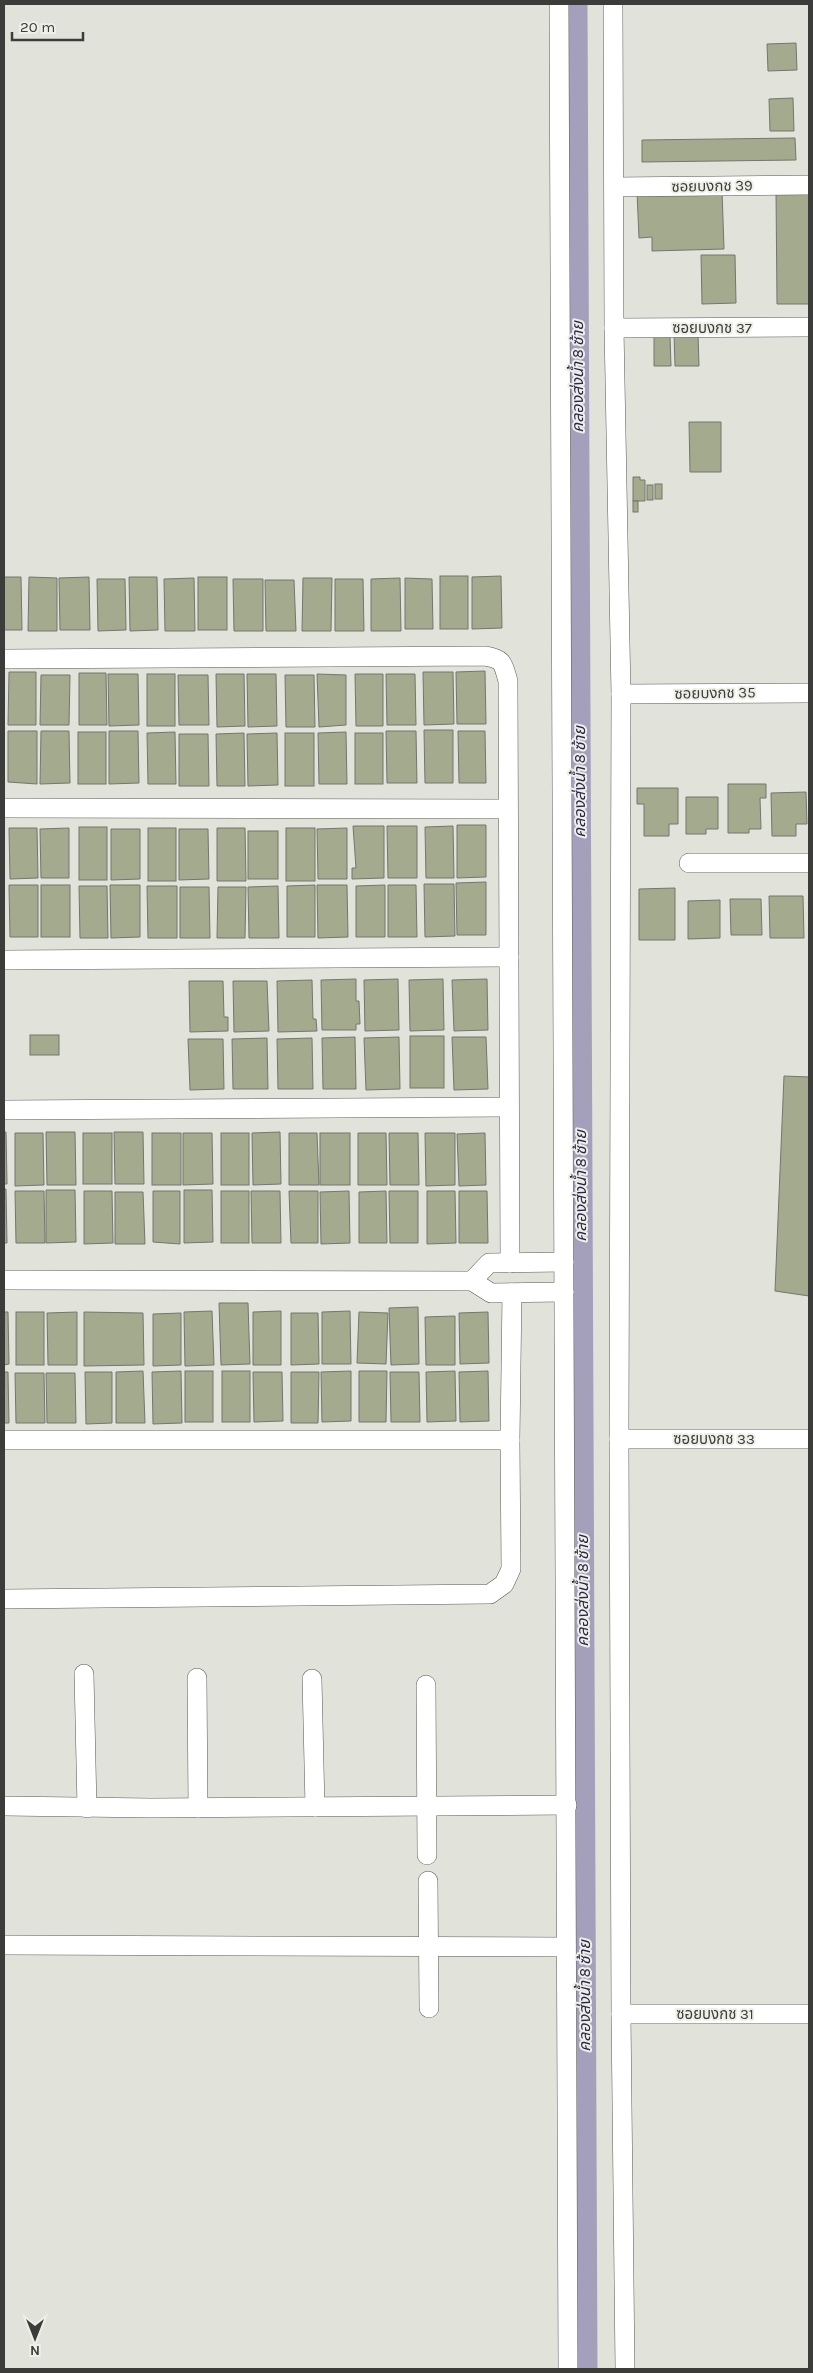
<svg xmlns="http://www.w3.org/2000/svg" width="813" height="2373" font-family="Karla,'Noto Sans Thai',sans-serif">
<style>
.lines{fill:none;stroke-linecap:round;stroke-linejoin:round}
.canal{stroke:#a4a0bc;stroke-width:25}
.building{fill:#a3aa8d;stroke:#74766f}
.street-casing{stroke:#585953;stroke-width:20}
.street{stroke:#fff;stroke-width:19}
.labels{text-anchor:middle;dominant-baseline:central;stroke-width:4;stroke-linejoin:round;paint-order:stroke}
.street-label{font-size:15px;fill:#3c3d3a;stroke:#eef0e8}
.water-label{font-size:16px;font-style:italic;fill:#2c244b;stroke:#eef0e8}
</style>
<rect width="100%" height="100%" fill="#e1e3db"/>
<g class="lines">
<!-- canal -->
<polyline class="canal" points="575,4 585,2369"/>
</g>
<!-- building -->
<g class="building">
<polygon points="796,43 797,70 768,71 767,44"/>
<polygon points="793,98 794,131 770,131 769,99"/>
<polygon points="795,138 796,160 642,162 642,140"/>
<polygon points="722,190 724,249 652,251 652,237 639,238 637,192"/>
<polygon points="776,190 809,190 809,304 777,304"/>
<polygon points="701,255 735,255 736,303 702,304"/>
<polygon points="674,334 698,334 699,366 675,366"/>
<polygon points="654,336 670,336 671,366 654,366"/>
<polygon points="689,422 721,422 721,472 690,472"/>
<polygon points="633,477 640,477 640,480 645,480 645,501 633,501"/>
<rect x="655" y="484" width="7" height="15"/>
<rect x="647" y="485" width="6" height="15"/>
<rect x="633" y="501" width="5" height="11"/>
<rect x="440" y="576" width="28" height="53"/>
<polygon points="501,576 502,628 472,629 472,577"/>
<polygon points="4,577 21,577 22,630 4,630"/>
<polygon points="29,577 57,578 57,631 28,631"/>
<polygon points="89,577 90,630 60,630 59,578"/>
<polygon points="129,577 157,577 158,630 130,631"/>
<rect x="198" y="577" width="29" height="53"/>
<polygon points="194,578 195,631 165,631 164,579"/>
<polygon points="303,578 332,578 331,631 302,631"/>
<polygon points="400,578 401,631 371,631 371,579"/>
<polygon points="405,578 432,579 433,629 405,629"/>
<polygon points="97,579 125,579 126,630 98,631"/>
<polygon points="233,579 263,579 263,631 234,631"/>
<polygon points="335,579 363,579 364,631 335,631"/>
<polygon points="265,580 294,580 296,631 266,631"/>
<polygon points="485,671 486,724 457,724 456,672"/>
<polygon points="9,672 36,672 36,725 8,725"/>
<polygon points="423,672 453,672 454,724 424,725"/>
<polygon points="79,673 106,673 107,725 79,725"/>
<polygon points="108,674 138,674 139,725 109,726"/>
<rect x="147" y="674" width="28" height="52"/>
<polygon points="216,674 244,674 245,726 217,727"/>
<polygon points="247,674 276,674 277,726 248,727"/>
<polygon points="317,674 346,675 346,725 319,727"/>
<polygon points="355,674 383,674 383,726 356,726"/>
<polygon points="386,674 415,674 416,725 387,725"/>
<polygon points="41,675 70,675 69,725 40,725"/>
<polygon points="178,675 208,675 209,725 179,725"/>
<polygon points="285,675 314,675 315,727 286,727"/>
<polygon points="424,730 453,730 453,783 425,783"/>
<polygon points="8,731 37,731 37,784 8,782"/>
<polygon points="41,731 69,731 70,783 40,784"/>
<polygon points="109,731 138,731 139,783 109,784"/>
<polygon points="386,731 416,731 417,783 387,783"/>
<polygon points="458,731 485,731 486,783 459,783"/>
<rect x="78" y="732" width="28" height="52"/>
<polygon points="175,732 176,784 148,784 147,733"/>
<polygon points="346,732 347,784 319,784 318,733"/>
<polygon points="244,733 245,786 217,786 216,734"/>
<polygon points="277,733 278,785 248,786 247,734"/>
<rect x="285" y="733" width="29" height="53"/>
<rect x="355" y="733" width="28" height="51"/>
<polygon points="179,734 208,734 209,786 179,786"/>
<polygon points="728,784 766,784 766,798 760,798 761,829 749,829 749,833 728,833"/>
<polygon points="637,788 678,788 678,824 669,824 669,836 644,836 644,804 637,804"/>
<polygon points="806,792 807,824 796,824 796,836 772,836 771,793"/>
<polygon points="686,797 718,797 718,829 706,829 706,834 686,834"/>
<polygon points="457,825 486,825 486,877 457,878"/>
<polygon points="353,826 384,826 384,878 352,879 352,868 356,868"/>
<polygon points="387,826 417,826 417,878 388,878"/>
<polygon points="453,826 454,878 426,878 425,827"/>
<rect x="79" y="827" width="28" height="53"/>
<polygon points="9,828 37,828 38,878 10,879"/>
<polygon points="69,828 69,878 41,878 40,829"/>
<rect x="148" y="828" width="28" height="53"/>
<polygon points="217,828 245,828 246,881 217,881"/>
<rect x="286" y="828" width="29" height="53"/>
<polygon points="347,828 347,879 318,879 317,829"/>
<polygon points="111,829 140,829 140,879 111,880"/>
<polygon points="179,829 208,829 209,879 179,880"/>
<rect x="248" y="831" width="30" height="48"/>
<polygon points="486,882 486,935 457,935 456,883"/>
<polygon points="424,884 454,884 455,936 425,937"/>
<polygon points="9,885 38,885 38,937 10,937"/>
<rect x="41" y="885" width="29" height="52"/>
<polygon points="110,885 140,885 140,937 111,938"/>
<polygon points="315,885 315,937 287,937 287,886"/>
<polygon points="317,885 347,885 348,937 318,938"/>
<polygon points="385,885 385,937 356,937 356,886"/>
<polygon points="388,885 416,885 417,937 388,937"/>
<polygon points="79,886 107,886 108,938 80,938"/>
<polygon points="147,886 177,886 177,938 148,938"/>
<polygon points="278,886 279,938 249,938 248,887"/>
<polygon points="180,887 209,887 210,938 180,938"/>
<polygon points="218,887 246,887 245,938 217,938"/>
<polygon points="675,888 675,940 639,940 639,889"/>
<polygon points="769,896 803,896 804,938 770,938"/>
<polygon points="730,899 761,899 762,935 731,935"/>
<polygon points="720,900 720,938 688,939 688,901"/>
<polygon points="356,979 356,1001 359,1001 360,1024 356,1024 356,1030 322,1030 321,980"/>
<polygon points="398,979 399,1030 365,1031 364,980"/>
<polygon points="443,979 444,1030 410,1031 409,980"/>
<polygon points="487,979 488,1030 454,1031 452,980"/>
<polygon points="312,980 313,1019 316,1019 317,1031 278,1032 277,981"/>
<polygon points="189,981 223,981 224,1017 228,1017 228,1031 190,1032"/>
<polygon points="233,981 267,981 269,1031 234,1032"/>
<rect x="30" y="1035" width="29" height="20"/>
<rect x="410" y="1036" width="34" height="52"/>
<polygon points="355,1037 356,1089 323,1089 322,1038"/>
<polygon points="399,1037 400,1089 366,1090 364,1038"/>
<polygon points="452,1037 486,1037 488,1089 454,1090"/>
<polygon points="267,1038 268,1089 233,1089 232,1039"/>
<polygon points="312,1038 313,1089 278,1089 277,1039"/>
<polygon points="188,1039 223,1039 224,1089 190,1090"/>
<polygon points="784,1076 809,1077 809,1296 775,1291"/>
<polygon points="4,1132 6,1132 7,1184 4,1184"/>
<polygon points="46,1132 75,1132 76,1185 47,1185"/>
<polygon points="114,1132 143,1132 144,1184 115,1184"/>
<polygon points="280,1132 281,1184 253,1185 252,1133"/>
<polygon points="15,1133 43,1133 44,1185 15,1186"/>
<rect x="83" y="1133" width="29" height="51"/>
<rect x="152" y="1133" width="29" height="52"/>
<polygon points="183,1133 212,1133 213,1184 183,1185"/>
<rect x="221" y="1133" width="28" height="52"/>
<polygon points="289,1133 317,1133 319,1185 289,1185"/>
<rect x="320" y="1133" width="30" height="52"/>
<polygon points="358,1133 386,1133 387,1185 358,1185"/>
<polygon points="389,1133 418,1133 419,1185 390,1185"/>
<polygon points="425,1133 455,1133 455,1185 426,1186"/>
<polygon points="485,1133 486,1185 459,1186 457,1134"/>
<polygon points="4,1189 6,1189 7,1243 4,1243"/>
<polygon points="46,1190 75,1190 76,1242 46,1243"/>
<polygon points="184,1190 212,1190 213,1242 184,1243"/>
<polygon points="15,1191 44,1191 45,1243 16,1243"/>
<polygon points="84,1191 112,1191 113,1243 84,1244"/>
<polygon points="153,1191 180,1191 180,1244 153,1242"/>
<rect x="221" y="1191" width="28" height="52"/>
<polygon points="251,1191 280,1191 281,1243 252,1243"/>
<polygon points="289,1191 318,1191 318,1243 291,1243"/>
<polygon points="349,1191 350,1243 321,1244 320,1192"/>
<polygon points="386,1191 387,1243 359,1243 359,1192"/>
<polygon points="389,1191 418,1191 418,1243 390,1243"/>
<polygon points="427,1191 455,1191 456,1243 427,1244"/>
<polygon points="459,1191 487,1191 488,1243 459,1243"/>
<polygon points="115,1192 143,1192 145,1244 115,1244"/>
<polygon points="219,1303 248,1303 250,1364 221,1365"/>
<polygon points="418,1307 419,1364 391,1365 389,1308"/>
<polygon points="212,1311 214,1365 185,1366 184,1312"/>
<polygon points="281,1311 281,1365 253,1365 253,1312"/>
<polygon points="350,1311 351,1364 322,1364 322,1312"/>
<polygon points="4,1312 8,1312 9,1364 4,1365"/>
<rect x="16" y="1312" width="28" height="53"/>
<polygon points="77,1312 77,1365 48,1365 47,1313"/>
<polygon points="84,1312 143,1313 144,1365 84,1366"/>
<polygon points="359,1312 388,1313 386,1364 357,1363"/>
<polygon points="488,1312 489,1363 460,1364 459,1313"/>
<polygon points="181,1313 181,1365 153,1366 153,1314"/>
<polygon points="291,1313 318,1313 319,1364 291,1365"/>
<polygon points="455,1316 455,1365 426,1365 425,1317"/>
<polygon points="143,1371 145,1423 116,1423 116,1372"/>
<polygon points="181,1371 182,1423 153,1424 152,1372"/>
<rect x="185" y="1371" width="28" height="51"/>
<rect x="222" y="1371" width="28" height="51"/>
<polygon points="351,1371 351,1421 322,1422 321,1372"/>
<polygon points="359,1371 387,1371 386,1422 359,1422"/>
<polygon points="455,1371 456,1421 427,1422 426,1372"/>
<polygon points="488,1371 489,1421 460,1422 459,1372"/>
<polygon points="4,1372 8,1372 9,1423 4,1423"/>
<polygon points="85,1372 112,1372 112,1423 86,1424"/>
<polygon points="253,1372 282,1372 283,1421 254,1422"/>
<polygon points="291,1372 319,1372 318,1423 291,1423"/>
<polygon points="390,1372 419,1372 420,1422 391,1422"/>
<polygon points="15,1373 44,1373 45,1423 16,1423"/>
<polygon points="46,1373 75,1373 76,1423 47,1423"/>
</g>
<g class="lines">
<defs>
<g id="street">
<polyline points="559,4 568,2369"/>
<polyline points="613,4 614,328 621,694 619,1439 621,2014 625,2369"/>
<polyline points="614,187 809,185"/>
<polyline points="614,328 809,327"/>
<path d="M 4,659 L 485,656 C 504,659 503,664 508,681 L 510,1263"/>
<polyline points="621,694 809,693"/>
<polyline points="4,808 508,809"/>
<polyline points="689,863 809,863"/>
<polyline points="4,960 509,957"/>
<polyline points="4,1110 509,1107"/>
<polyline points="4,1280 472,1281 491,1293 564,1292"/>
<polyline points="472,1281 489,1263 564,1262"/>
<polyline points="619,1439 809,1439"/>
<polyline points="4,1440 510,1440"/>
<polyline points="4,1599 490,1594 504,1584 511,1569 510,1440 512,1293"/>
<polyline points="84,1674 87,1808"/>
<polyline points="197,1678 198,1808"/>
<polyline points="312,1679 315,1807"/>
<polyline points="426,1685 427,1855"/>
<polyline points="4,1806 151,1808 567,1805"/>
<polyline points="428,1881 429,2008"/>
<polyline points="4,1945 566,1947"/>
<polyline points="621,2014 809,2014"/>
</g>
</defs>
<!-- street casing -->
<use href="#street" class="street-casing"/>
<!-- street -->
<use href="#street" class="street"/>
</g>
<g class="labels">
<!-- street labels -->
<g class="street-label">
<text transform="translate(712 186) rotate(-1)">ซอยบงกช 39</text>
<text x="712" y="328">ซอยบงกช 37</text>
<text transform="translate(715 693) rotate(-1)">ซอยบงกช 35</text>
<text x="714" y="1439">ซอยบงกช 33</text>
<text x="715" y="2014">ซอยบงกช 31</text>
</g>
<!-- water labels -->
<g class="water-label">
<text transform="translate(577 377) rotate(-90)">คลองส่งน้ำ 8 ซ้าย</text>
<text transform="translate(579 782) rotate(-90)">คลองส่งน้ำ 8 ซ้าย</text>
<text transform="translate(580 1186) rotate(-90)">คลองส่งน้ำ 8 ซ้าย</text>
<text transform="translate(582 1591) rotate(-90)">คลองส่งน้ำ 8 ซ้าย</text>
<text transform="translate(584 1996) rotate(-90)">คลองส่งน้ำ 8 ซ้าย</text>
</g>
</g>
<!-- border -->
<rect width="813" height="2373" fill="none" stroke="#3c3d3a" stroke-width="10"/>
<!-- north arrow -->
<g transform="translate(35 2338) rotate(180)" stroke="#eef0e8" stroke-width="4" paint-order="stroke">
<path d="M0-4L9 19L0 12L-9 19Z" fill="#3c3d3a"/>
<text y="-8" font-size="14" font-weight="bold" text-anchor="middle" fill="#3c3d3a">N</text>
</g>
<!-- scale -->
<path d="M12 32v8h71v-8" fill="none" stroke="#3c3d3a" stroke-width="2.5"/>
<text x="20" y="32" font-size="15" fill="#3c3d3a" stroke="#eef0e8" stroke-width="4" paint-order="stroke">20 m</text>
</svg>
